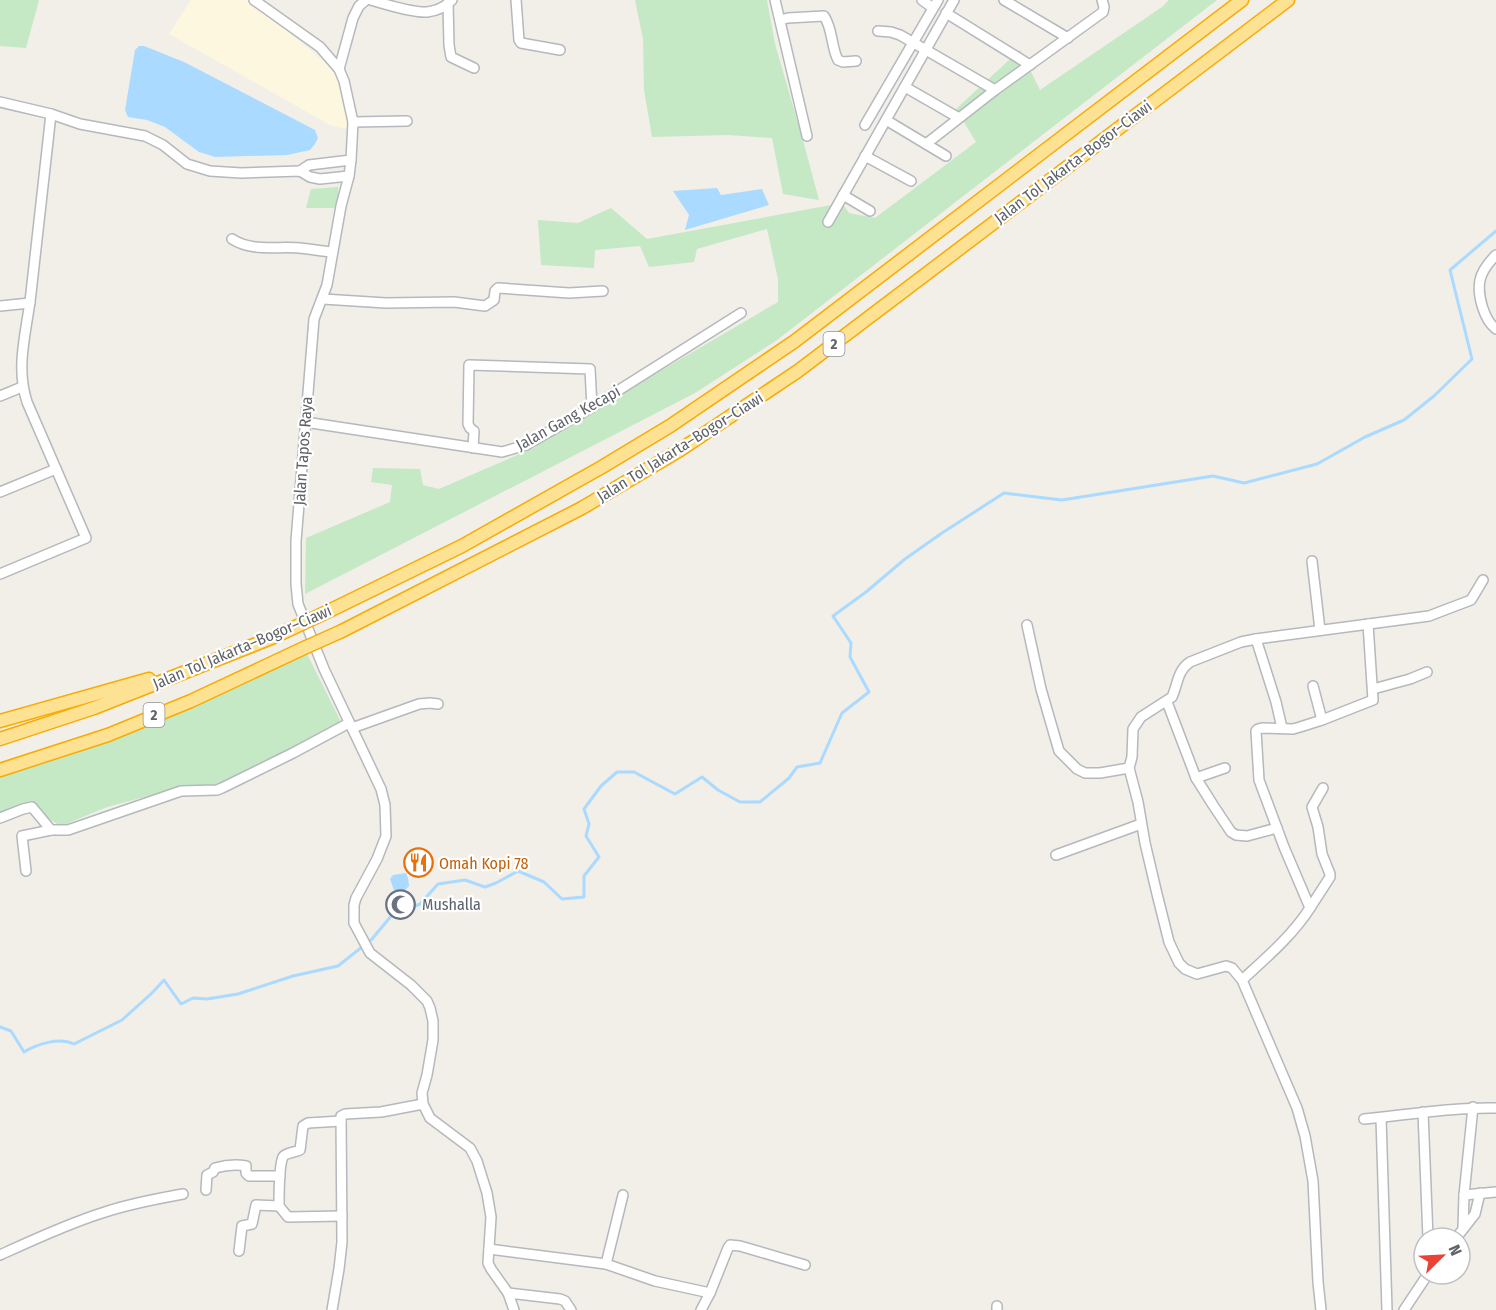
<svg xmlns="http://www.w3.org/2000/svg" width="1496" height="1310" font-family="'Fira Sans Condensed',sans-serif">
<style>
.commercial{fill:#fef7e0}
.green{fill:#c5e8c5}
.water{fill:#aadaff}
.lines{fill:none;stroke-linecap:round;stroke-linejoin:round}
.stream{stroke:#aadaff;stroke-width:3}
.minor-casing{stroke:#b5b8bc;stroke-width:12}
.highway-casing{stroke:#f9ab00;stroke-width:15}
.minor{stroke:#fff;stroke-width:9}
.highway{stroke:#fde293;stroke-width:12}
.highway-bridge-casing{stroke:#f9ab00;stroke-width:15;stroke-linecap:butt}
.highway-bridge{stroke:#fde293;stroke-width:12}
.labels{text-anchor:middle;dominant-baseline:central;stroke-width:4.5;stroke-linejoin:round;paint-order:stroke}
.shield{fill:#fff;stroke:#8f9295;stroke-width:1.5}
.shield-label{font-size:15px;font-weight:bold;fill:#5f6368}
.street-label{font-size:16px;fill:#5f6368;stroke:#fff}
.food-label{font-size:16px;fill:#c56008;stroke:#fff;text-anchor:start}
.worship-label{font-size:16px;fill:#5b616d;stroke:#fff;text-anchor:start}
</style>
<rect width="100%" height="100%" fill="#f1efe8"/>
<!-- commercial -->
<polygon class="commercial" points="191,0 247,0 279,24 322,60 341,79 346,106 347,129 332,126 169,34"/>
<!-- green -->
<g class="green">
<polygon points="0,0 39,0 26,48 0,46"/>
<polygon points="635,0 767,0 775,44 804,144 819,200 783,194 772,138 729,135 652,137 644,90 643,39"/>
<polygon points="1169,0 1217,0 777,340 695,393 305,594 306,538 390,502 392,485 371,482 373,468 420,469 423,485 439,489 536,447 539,442 778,302 778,279 767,229 697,249 694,262 649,267 640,246 595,250 594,268 541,265 538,220 578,223 611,208 647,239 842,203 849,213 875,218 976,142 956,109 1020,50 1040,90 1162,7"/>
<polygon points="338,187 339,208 306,208 311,189"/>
<polygon points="304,648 340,720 339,726 222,787 185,788 152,795 107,807 61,826 45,817 33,802 0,813 0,770 108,735"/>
</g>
<!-- water -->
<g class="water">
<polygon points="139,46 144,46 184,62 315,130 318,138 315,144 310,150 287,155 215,157 199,152 165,127 147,120 128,117 125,110 135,50"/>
<polygon points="717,188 721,195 762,189 769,205 685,230 689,215 673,191"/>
<polygon points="406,873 408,878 409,886 402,893 396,896 390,879 393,875"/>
</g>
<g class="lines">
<!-- stream -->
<path class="stream" d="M 0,1027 L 11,1031 L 24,1052 C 37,1044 59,1037 74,1044 L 122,1020 L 152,993 L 164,980 L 181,1004 L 193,998 L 207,999 L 238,994 L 293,976 L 338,966 L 372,939 L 392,915 L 420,904 L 438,884 L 465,880 L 485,887 L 496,883 L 518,871 L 544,882 L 562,899 L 584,897 L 584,876 L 599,857 L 586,836 L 589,824 L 584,809 L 601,786 L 617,772 L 634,772 L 675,794 L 702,777 L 718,790 L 740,802 L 760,802 L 789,778 L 797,767 L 820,763 L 842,713 L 869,692 L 850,657 L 851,643 L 833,616 L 866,592 L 905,559 L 942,533 L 1004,493 L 1062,500 L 1213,476 L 1244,483 L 1317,464 L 1365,437 L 1404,420 L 1434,396 L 1472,359 L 1450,270 L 1496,231"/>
<defs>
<g id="minor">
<polyline points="254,0 320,47 339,69 344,81 353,122 351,160 349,176 341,206 327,285 314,319 296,541 296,584 298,604 324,669 381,789 385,805 386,836 377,859 356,898 354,905 354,923 370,953 411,985 427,1001 430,1008 433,1021 433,1040 427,1075 422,1093 423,1104 430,1118 470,1148 477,1161 487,1193 491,1217 488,1263 491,1269 508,1293 514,1310"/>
<path d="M 371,0 C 384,4 414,13 427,12 C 436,11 445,7 452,0"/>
<polyline points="516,0 519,40 521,43 560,50"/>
<polyline points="775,0 807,136"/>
<polyline points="922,0 933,8"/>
<polyline points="1004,0 1068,38"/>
<polyline points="448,3 449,45 451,57 474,68"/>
<polyline points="946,13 1030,65"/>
<path d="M 780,20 L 788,18 L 824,16 C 833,29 831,47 838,60 L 843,62 L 856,61"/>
<polyline points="878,31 891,32 900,35 995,90"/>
<polyline points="339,69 353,18 359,6 366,0"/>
<polyline points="905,87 959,118"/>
<polyline points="0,102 51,114 80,124 145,136 163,145 187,164 210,171 241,173 300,171 310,177 320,179 349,176"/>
<polyline points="886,120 946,156"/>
<polyline points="353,122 407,121"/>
<polyline points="865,125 938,0"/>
<polyline points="926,144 995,90 1103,12 1104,7 1102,0"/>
<polyline points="865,156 911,181"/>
<polyline points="300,171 309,165 351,160"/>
<polyline points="843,195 870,211"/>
<polyline points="828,222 954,0"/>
<path d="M 232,239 C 252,252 277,246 299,248 C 310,249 321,251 332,252"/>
<path d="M 1496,255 C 1490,261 1482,271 1480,280 C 1477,295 1484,320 1496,329"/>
<polyline points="323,299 386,303 454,302 485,306 494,300 495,291 498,288 569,293 603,291"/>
<polyline points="0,306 30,303"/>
<polyline points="0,396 22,387"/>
<polyline points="305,422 502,452 526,445 592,407 741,313"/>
<polyline points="473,448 474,431 470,428 468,424 469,365 590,369 592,407"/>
<polyline points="0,492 56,469"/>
<polyline points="1312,561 1320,630"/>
<path d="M 0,574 L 86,538 L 27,402 C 15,365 27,331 31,293 C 38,233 44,174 51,114"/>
<polyline points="1027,625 1041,689 1059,751 1077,769 1085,773 1100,773 1129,768"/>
<polyline points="1256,639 1276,702 1282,728"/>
<polyline points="1313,686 1322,720"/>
<polyline points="1373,689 1410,679 1427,672"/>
<polyline points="1167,702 1196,778 1213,805 1231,832 1236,835 1247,836 1277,828"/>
<polyline points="352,728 419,704 430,703 438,704"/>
<polyline points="1196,778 1225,768"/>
<polyline points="0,818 23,809 32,807 51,830 68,830 181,791 217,790 222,788 293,753 349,723"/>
<polyline points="1056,855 1141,824"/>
<polyline points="26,871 22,836 51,830"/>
<polyline points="1310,908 1330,877 1330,874 1322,854 1318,827 1312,807 1323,788"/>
<path d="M 1242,980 C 1266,958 1292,936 1310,908 L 1284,847 L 1259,780 L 1256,731 L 1258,729 L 1262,728 L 1293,729 L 1300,727 L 1322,720 L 1373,700 L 1368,624"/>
<polyline points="1423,1112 1428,1238"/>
<polyline points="1381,1118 1387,1310"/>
<path d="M 1364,1119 C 1408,1115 1452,1107 1496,1108"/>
<path d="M 206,1190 L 207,1175 L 213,1172 L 215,1168 C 226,1165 235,1164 246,1166 L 246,1173 L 249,1176 L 280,1176"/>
<polyline points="1464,1195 1496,1192"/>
<path d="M 279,1206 C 279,1197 279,1165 283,1157 C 285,1153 296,1152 300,1150 L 303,1126 L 308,1123 L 341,1121"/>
<polyline points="1463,1229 1464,1195 1473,1107"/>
<polyline points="1456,1238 1475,1214 1480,1193"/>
<polyline points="489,1249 606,1264 655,1281 710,1293 728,1248 730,1245 740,1246 805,1265"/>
<polyline points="239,1251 242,1226 252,1224 256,1205 279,1206 288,1217 342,1216"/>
<path d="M 0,1255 C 33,1240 67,1224 102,1213 C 128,1204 155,1199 183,1194"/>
<polyline points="606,1264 623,1195"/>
<polyline points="508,1293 560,1299 565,1301 571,1310"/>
<polyline points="997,1306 997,1310"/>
<polyline points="332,1310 339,1269 342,1242 341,1116 345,1114 381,1112 423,1104"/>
<polyline points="701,1310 710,1293"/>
<path d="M 1321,1310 L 1318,1282 L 1313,1181 L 1305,1136 L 1297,1108 L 1242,980 L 1232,968 L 1226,966 L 1197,974 L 1185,969 L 1179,963 L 1169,942 L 1157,894 L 1145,843 L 1138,802 L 1129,768 L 1132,757 L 1133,729 L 1141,717 L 1172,697 C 1178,684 1177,671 1190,662 L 1241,642 L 1256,639 L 1429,616 L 1471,600 L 1483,580"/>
<polyline points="1404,1310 1428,1274"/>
</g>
<g id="highway">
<polyline points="331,610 462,546 602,467 670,426 795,341 1242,0"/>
<polyline points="342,631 582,508 680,450 798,371 1288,0"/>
<polyline points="0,721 149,679"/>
<polyline points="0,739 94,708 274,637"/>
<polyline points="0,770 108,735 191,701 304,648"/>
</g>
</defs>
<!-- minor casing -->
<use href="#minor" class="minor-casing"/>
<!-- highway casing -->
<use href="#highway" class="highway-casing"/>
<!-- minor -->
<use href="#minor" class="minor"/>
<!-- highway -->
<use href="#highway" class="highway"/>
<defs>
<g id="highway-bridge">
<polyline points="274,637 331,610"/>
<polyline points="304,648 342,631"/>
</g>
</defs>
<!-- highway-bridge casing -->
<use href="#highway-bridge" class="highway-bridge-casing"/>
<!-- highway-bridge -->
<use href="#highway-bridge" class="highway-bridge"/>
</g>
<!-- icons -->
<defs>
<symbol id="restaurant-ring" viewBox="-11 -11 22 22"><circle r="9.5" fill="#fff" stroke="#e8710a" stroke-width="1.5"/><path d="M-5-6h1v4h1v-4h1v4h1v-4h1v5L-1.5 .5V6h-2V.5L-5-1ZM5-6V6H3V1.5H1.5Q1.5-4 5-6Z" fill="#e8710a"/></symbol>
<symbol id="mosque-ring" viewBox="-11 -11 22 22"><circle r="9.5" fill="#fff" stroke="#6b7280" stroke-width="1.5"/><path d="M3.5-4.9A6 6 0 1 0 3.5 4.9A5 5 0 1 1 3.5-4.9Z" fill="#6b7280"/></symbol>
</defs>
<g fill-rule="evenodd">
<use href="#restaurant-ring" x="402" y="846" width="33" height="33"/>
<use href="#mosque-ring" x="384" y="888" width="33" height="33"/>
</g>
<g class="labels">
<!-- shield labels -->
<g class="shield">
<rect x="823.5" y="332" width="21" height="24" rx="4.5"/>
<rect x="143.5" y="703" width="21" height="24" rx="4.5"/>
</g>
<g class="shield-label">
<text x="834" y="344">2</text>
<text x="154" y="715">2</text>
</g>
<!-- street labels -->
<g class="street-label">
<text transform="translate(1073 162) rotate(-37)">Jalan Tol Jakarta–Bogor–Ciawi</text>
<text transform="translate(568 418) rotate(-29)">Jalan Gang Kecapi</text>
<text transform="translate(680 447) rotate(-32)">Jalan Tol Jakarta–Bogor–Ciawi</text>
<text transform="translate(303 451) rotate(-86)">Jalan Tapos Raya</text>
<text transform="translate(242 647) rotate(-23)">Jalan Tol Jakarta–Bogor–Ciawi</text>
</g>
<!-- food labels -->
<g class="food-label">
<text x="439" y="863">Omah Kopi 78</text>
</g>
<!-- worship labels -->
<g class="worship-label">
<text x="422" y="904">Mushalla</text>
</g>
</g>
<!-- north arrow -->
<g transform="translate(1442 1256) rotate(66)"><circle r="28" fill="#ffffff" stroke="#bfc1c3" stroke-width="1.5"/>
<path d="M0-4.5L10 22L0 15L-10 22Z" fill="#ea4335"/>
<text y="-9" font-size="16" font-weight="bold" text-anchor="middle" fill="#5f6368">N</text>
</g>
</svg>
